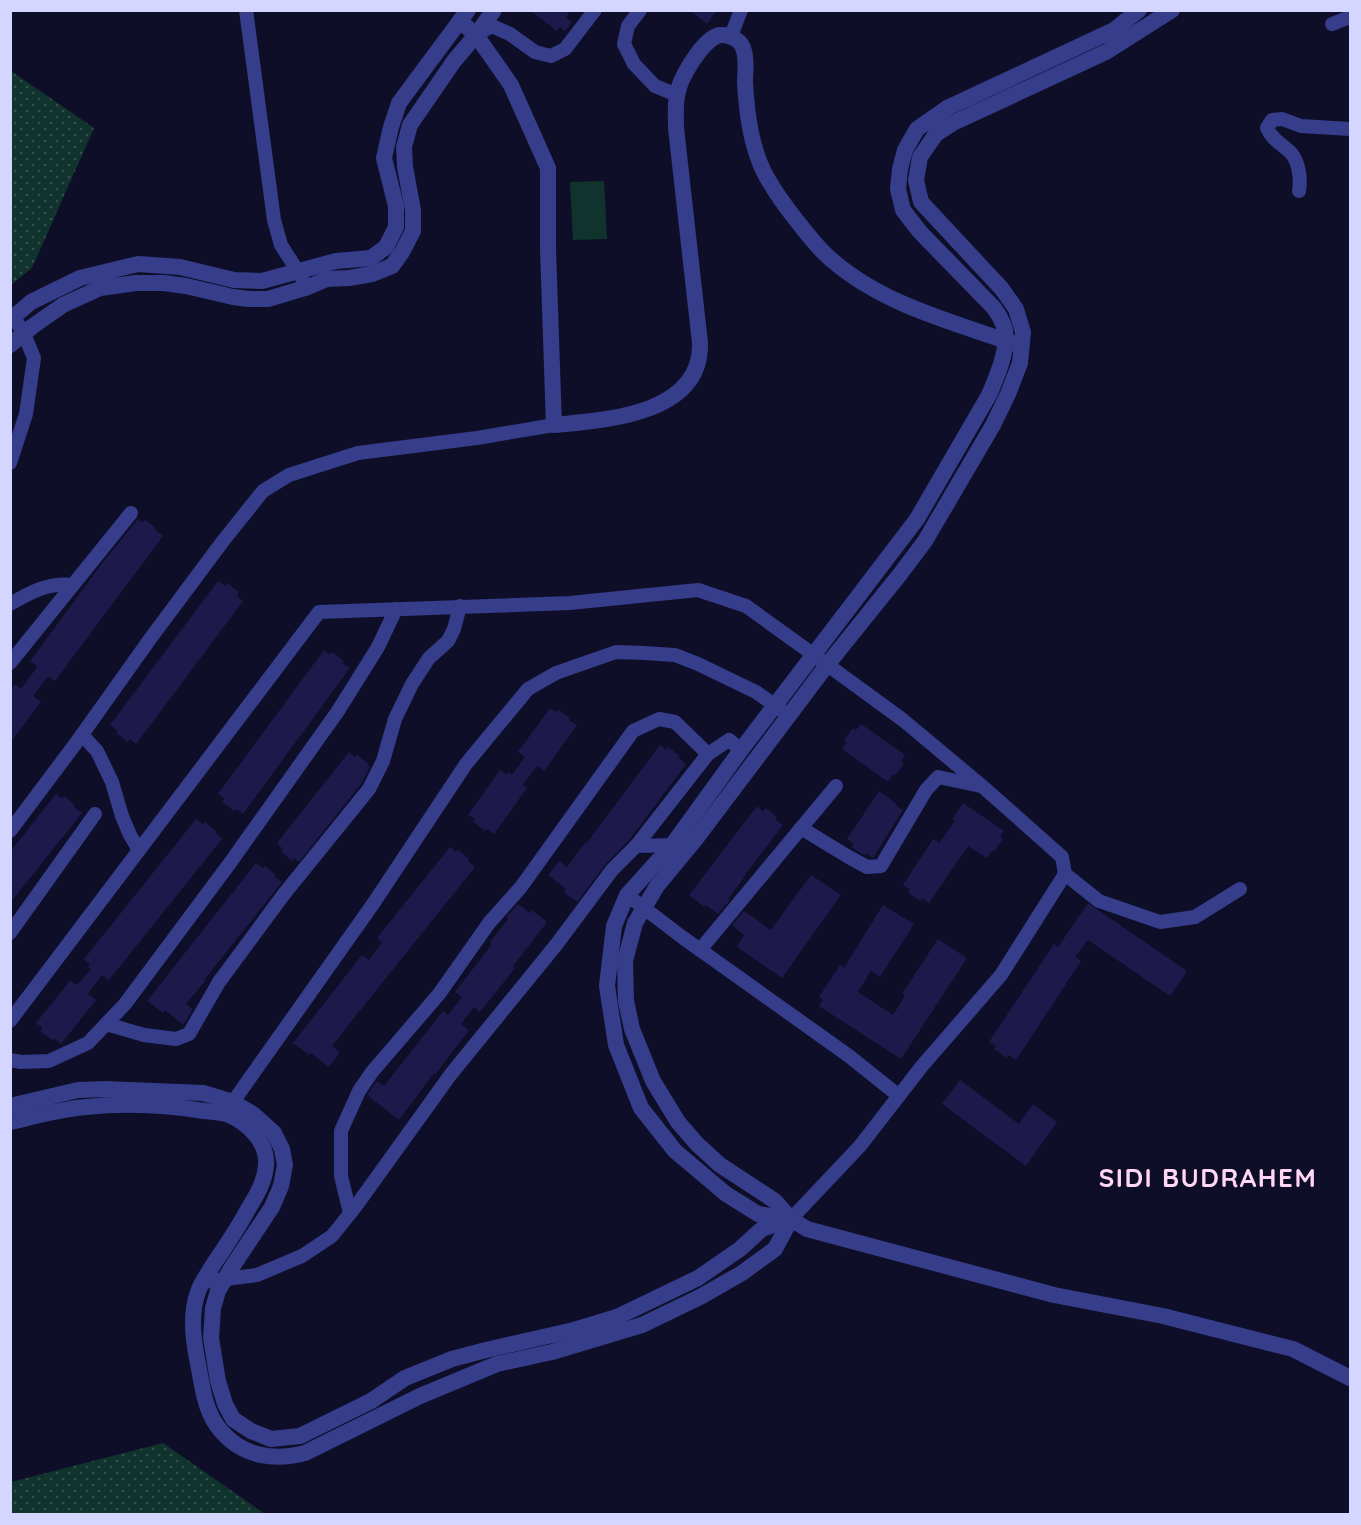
<svg xmlns="http://www.w3.org/2000/svg" width="1361" height="1525" font-family="Quicksand,sans-serif">
<style>
.grass{fill:url(#grass-dots)}
.garden{fill:#11332d}
.building{fill:#1d194b}
.lines{fill:none;stroke-linecap:round;stroke-linejoin:round}
.minor{stroke:#363d8a;stroke-width:14}
.tertiary{stroke:#363d8a;stroke-width:16}
.labels{text-anchor:middle;dominant-baseline:central;stroke-width:6;stroke-linejoin:round;paint-order:stroke}
.district-label{font-size:26px;font-weight:bold;letter-spacing:1.5px;fill:#ffd7f5;stroke:#0f0e28}
</style>
<defs>
<pattern id="grass-dots" width="8" height="8" patternUnits="userSpaceOnUse" patternTransform="scale(1.5)"><rect width="8" height="8" fill="#11332d"/><path d="M2 2h.1M6 6h.1" fill="none" stroke="#33504c" stroke-width="1.8" stroke-linecap="round"/></pattern>
</defs>
<rect width="100%" height="100%" fill="#0f0e28"/>
<!-- grass -->
<g class="grass">
<polygon points="11,71 94,128 32,268 11,285"/>
<polygon points="163,1443 265,1514 11,1514 11,1482"/>
</g>
<!-- garden -->
<polygon class="garden" points="604,181 607,239 573,240 570,182"/>
<!-- building -->
<g class="building">
<polygon points="530,10 571,10 566,17 572,22 565,31 560,27 557,31"/>
<polygon points="690,10 717,10 707,24"/>
<polygon points="138,519 142,522 145,520 156,528 155,530 163,536 55,681 48,676 33,696 41,702 10,743 10,690 15,684 21,689 35,670 37,666 30,661 104,561"/>
<polygon points="218,581 225,586 227,583 239,592 237,596 243,601 136,744 130,739 128,742 116,733 118,731 110,725"/>
<polygon points="324,650 330,655 332,652 344,661 342,663 350,668 243,814 236,809 234,811 222,802 225,799 218,794"/>
<polygon points="550,708 556,712 558,710 570,718 569,720 577,725 544,771 537,766 523,785 527,788 494,834 487,829 485,831 473,822 475,819 468,815 500,770 507,775 508,772 512,775 525,757 518,752"/>
<polygon points="861,724 905,755 901,762 904,764 895,775 893,774 888,782 842,749 847,742 844,740 853,728 856,730"/>
<polygon points="660,745 666,750 668,747 680,756 678,758 686,764 629,840 605,865 577,902 564,892 566,889 548,875 559,861 567,867 585,843 586,844"/>
<polygon points="349,752 355,757 357,755 369,764 367,765 370,767 361,784 299,862 294,858 292,861 281,851 283,849 277,843"/>
<polygon points="879,791 897,804 896,805 903,810 873,858 866,853 864,855 851,847 854,844 847,839"/>
<polygon points="56,794 62,799 64,796 75,805 74,807 82,813 10,903 10,852"/>
<polygon points="963,803 1004,831 1000,837 1003,839 994,851 993,850 987,858 968,846 929,903 922,898 920,901 908,892 910,889 903,885 933,839 939,843 955,821 952,819"/>
<polygon points="757,806 763,811 766,808 777,817 775,819 783,825 745,875 746,875 728,899 730,900 718,914 706,905 704,907 689,895"/>
<polygon points="196,819 203,824 205,822 216,831 215,832 222,839 109,980 102,975 88,994 96,1000 61,1044 54,1038 52,1040 40,1031 43,1028 36,1023 70,981 77,985 91,969 88,967 90,964 84,959"/>
<polygon points="450,847 456,852 458,850 469,859 468,861 475,867 350,1023 332,1046 340,1053 329,1067 311,1053 309,1055 293,1043 362,955 369,960 382,943 377,938"/>
<polygon points="256,863 263,868 265,866 276,875 274,876 282,882 204,980 205,981 186,1004 193,1009 183,1025 165,1010 163,1013 147,1001"/>
<polygon points="811,875 841,895 782,978 737,947 744,935 732,925 744,911 771,930"/>
<polygon points="1088,903 1187,971 1170,996 1088,940 1075,957 1081,961 1016,1060 1008,1055 1007,1058 994,1049 996,1046 989,1042 1054,944 1058,947"/>
<polygon points="518,904 530,913 532,910 547,922 513,966 515,968 480,1012 474,1007 461,1024 469,1030 435,1075 433,1074 399,1120 367,1095 377,1081 384,1086 443,1011 448,1015 462,997 455,992 492,944 490,942 508,919 506,917"/>
<polygon points="883,905 914,924 880,977 871,971 858,992 893,1015 905,996 902,994 938,939 967,958 901,1059 819,1006 823,1000 819,997 840,965 844,968"/>
<polygon points="960,1080 1019,1124 1033,1104 1057,1122 1026,1166 942,1104"/>
</g>
<g class="lines">
<!-- minor -->
<g class="minor">
<polyline points="246,10 274,220 281,245 302,278"/>
<polyline points="640,10 628,26 624,44 634,64 655,86 677,95"/>
<polyline points="1332,24 1350,17"/>
<polyline points="478,34 492,26 510,34 535,52 551,56 565,49 595,10"/>
<polyline points="731,36 741,10"/>
<path d="M 1299,191 C 1301,179 1299,162 1291,153 C 1282,144 1272,140 1267,128 L 1272,120 L 1282,119 L 1301,126 L 1350,129"/>
<polyline points="10,463 26,414 34,358 24,334 14,317"/>
<path d="M 10,604 C 31,592 49,582 73,585"/>
<polyline points="10,663 131,513"/>
<polyline points="82,735 97,751 112,782 122,816 130,835 139,850"/>
<polyline points="708,754 729,740 741,750"/>
<polyline points="801,828 847,856 867,867 881,866 926,790 938,777 981,786"/>
<polyline points="10,831 76,743 150,639 223,541 263,491 289,475 358,453 477,438 554,425"/>
<polyline points="627,895 682,937 849,1056 899,1096"/>
<polyline points="10,933 95,814"/>
<polyline points="700,950 836,786"/>
<polyline points="10,1021 319,612 570,603 698,590 746,606 814,655 903,720 982,786 1062,857 1065,874 1099,901 1160,922 1195,917 1240,889"/>
<polyline points="106,1024 144,1035 176,1039 189,1034 219,982 284,894 369,789 383,761 395,719 412,684 429,658 448,641 454,629 460,606"/>
<polyline points="10,1060 21,1062 49,1061 88,1043 125,1004 230,863 338,711 378,647 396,609"/>
<polyline points="228,1109 373,904 466,764 528,689 556,673 616,652 644,653 675,655 698,664 756,692 783,711"/>
<polyline points="350,1213 341,1176 341,1131 359,1091 372,1072 439,994 489,923 521,887 633,731 659,719 675,722 708,754 636,846"/>
<polyline points="791,1219 860,1146 922,1066 1001,975 1065,874"/>
<polyline points="203,1282 257,1275 302,1256 332,1236 356,1206 451,1074 556,945 612,870 636,846 677,845"/>
</g>
<!-- tertiary -->
<g class="tertiary">
<polyline points="1172,10 1106,52 953,123 936,134 920,157 916,180 921,202 1002,289 1016,309 1023,332 1020,363 1008,394 993,425 925,541 901,573 827,665 695,840 657,886 635,923 625,961 626,1001 632,1029 653,1081 678,1122 697,1144 720,1165 775,1201 791,1219 807,1229 1054,1295 1163,1316 1293,1349 1350,1378"/>
<path d="M 460,21 L 476,35 L 511,85 L 548,168 L 548,249 L 554,425 C 605,420 702,415 700,343 L 676,128 C 676,117 675,106 677,96 C 679,79 703,38 720,35 C 731,34 742,41 744,51 C 747,61 745,73 745,83 C 747,115 751,148 766,176 C 775,192 785,206 797,221 C 808,235 819,250 833,261 C 884,305 953,322 1015,344"/>
<polyline points="10,320 31,302 80,278 138,264 180,267 234,280 262,281 336,261 371,258 386,247 396,227 396,206 384,158 391,127 399,103 468,10"/>
<polyline points="10,345 33,326 63,305 100,288 136,283 164,283 186,286 233,297 249,299 268,299 308,287 327,279 349,278 372,274 392,266 402,252 413,231 413,210 405,167 404,147 410,125 454,61 476,35 494,10"/>
<polyline points="10,1106 78,1090 105,1089 203,1093 233,1102 253,1114 274,1133 282,1149 285,1165 281,1186 272,1207 232,1267 218,1291 213,1308 211,1338 218,1381 225,1404 233,1419 251,1431 271,1439 300,1436 371,1401 405,1378 452,1359 486,1350 574,1330 617,1317 698,1278 740,1249 762,1229 788,1220"/>
<path d="M 10,1122 C 36,1116 61,1109 86,1107 C 125,1103 166,1105 204,1111 C 212,1112 220,1112 227,1114 C 247,1122 268,1142 266,1165 C 265,1182 256,1196 247,1211 C 237,1230 225,1247 213,1265 C 208,1274 201,1282 198,1292 C 189,1316 194,1345 199,1369 C 203,1391 206,1415 222,1432 C 244,1457 275,1461 305,1453 L 420,1396 L 497,1364 L 552,1352 L 642,1325 L 700,1297 L 742,1273 L 775,1249 L 791,1219"/>
<path d="M 791,1219 L 758,1214 L 726,1194 L 675,1151 L 641,1108 L 616,1045 L 607,986 L 614,926 L 627,895 L 673,844 L 741,750 L 917,519 L 989,395 C 997,376 1008,352 1005,330 C 1003,322 999,315 994,308 L 920,232 L 903,210 L 898,189 L 900,169 L 905,150 L 917,129 L 947,108 L 1114,30 L 1139,10"/>
</g>
</g>
<g class="labels">
<!-- district labels -->
<g class="district-label">
<text x="1208" y="1177">SIDI BUDRAHEM</text>
</g>
</g>
<!-- border -->
<rect width="1361" height="1525" fill="none" stroke="#d5d6ff" stroke-width="24"/>
</svg>
